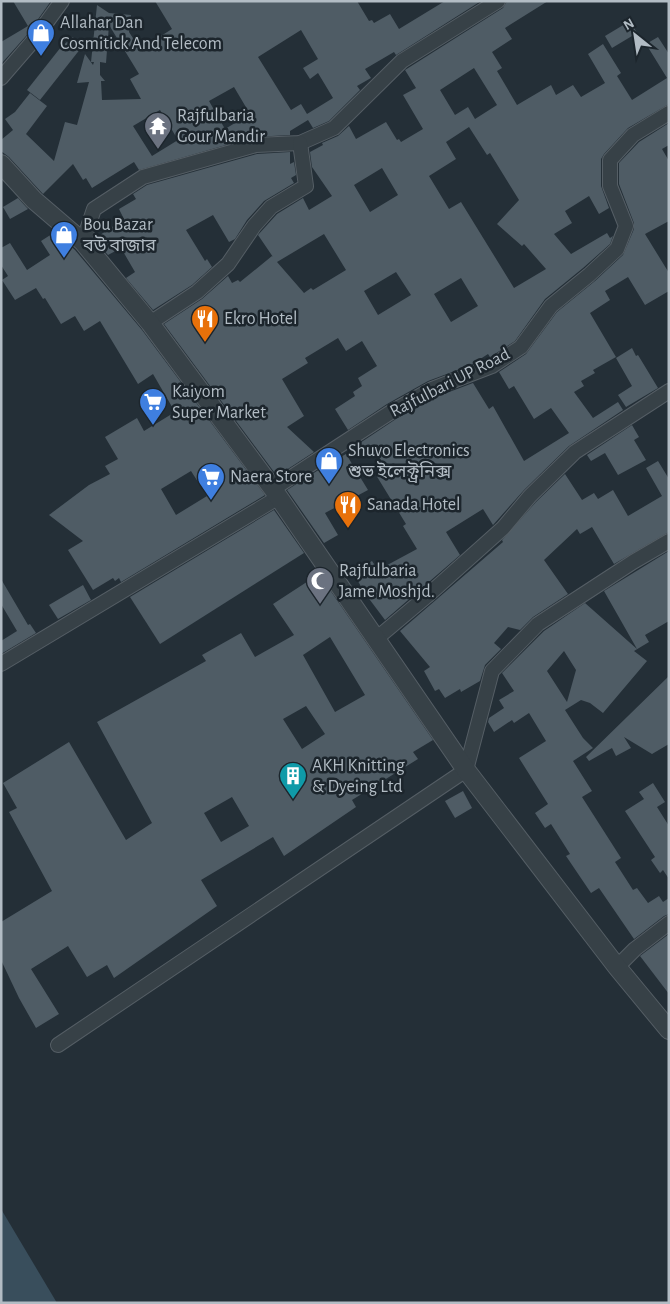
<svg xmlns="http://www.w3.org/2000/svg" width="670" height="1304" font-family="'Alegreya Sans','Noto Sans Bengali',sans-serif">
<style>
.water{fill:#394e5c}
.building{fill:#4f5c65;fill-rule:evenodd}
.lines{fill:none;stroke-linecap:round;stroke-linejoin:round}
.minor-casing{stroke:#555e65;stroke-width:16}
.tertiary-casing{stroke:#555e65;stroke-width:20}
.minor{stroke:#374147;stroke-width:14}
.tertiary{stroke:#374147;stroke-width:18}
.labels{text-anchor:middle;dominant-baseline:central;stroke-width:5;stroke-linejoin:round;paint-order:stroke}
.poi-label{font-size:18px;fill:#b2bcc4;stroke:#1c252c;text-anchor:start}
.street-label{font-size:18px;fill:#b2bcc4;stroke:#1c252c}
</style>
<rect width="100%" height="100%" fill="#242f37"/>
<!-- water -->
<polygon class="water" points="1,1209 57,1303 1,1303"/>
<!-- building -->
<g class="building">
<polygon points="13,1 51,1 26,36 1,64 1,42 28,26"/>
<path d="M 155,1 L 357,1 L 369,21 L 372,20 L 374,23 L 390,14 L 399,29 L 445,1 L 481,1 L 396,55 L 394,52 L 365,69 L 371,78 L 357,86 L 360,90 L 329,121 L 313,128 L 308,120 L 290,131 L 290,135 L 254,137 L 139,170 L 134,162 L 92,188 L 86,178 L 83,180 L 73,164 L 43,194 L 9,157 L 1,151 L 1,140 L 13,130 L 5,119 L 15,112 L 30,93 L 47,106 L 26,134 L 54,161 L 65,122 L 77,125 L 89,82 L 77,83 L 85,54 L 93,65 L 94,62 L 91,62 L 97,5 L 109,13 L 131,15 L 129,32 L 140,49 L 172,29 ZM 109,25 L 139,74 L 130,79 L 141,99 L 102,100 L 101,81 L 105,81 L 100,75 L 100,62 L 106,63 ZM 301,30 L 318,59 L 303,68 L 310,79 L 318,73 L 333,98 L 307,114 L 301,104 L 291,110 L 258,57 ZM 234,87 L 250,114 L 225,129 L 209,101 ZM 160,110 L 178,140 L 152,156 L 133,126 Z"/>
<path d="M 507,1 L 548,1 L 505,28 L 512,39 L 492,52 L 502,68 L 497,71 L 517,105 L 551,85 L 556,95 L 573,85 L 581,97 L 605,83 L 588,54 L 603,44 L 621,73 L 617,76 L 632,100 L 667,78 L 646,44 L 658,37 L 669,54 L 669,104 L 628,128 L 604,154 L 601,159 L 601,186 L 609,208 L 599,214 L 589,196 L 565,211 L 572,223 L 554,234 L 571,254 L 607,233 L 610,238 L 613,236 L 610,244 L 583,268 L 545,299 L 515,341 L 490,357 L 488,354 L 471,365 L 428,381 L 387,404 L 348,430 L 335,409 L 355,396 L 353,392 L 362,386 L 358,378 L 377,366 L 362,341 L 346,351 L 338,338 L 305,358 L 308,363 L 282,379 L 304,416 L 287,427 L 314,452 L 277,476 L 164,324 L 202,299 L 228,276 L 232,283 L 238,280 L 240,282 L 272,256 L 273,257 L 258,235 L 277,214 L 303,198 L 309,210 L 332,196 L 312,167 L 310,152 L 323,145 L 322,143 L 338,136 L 349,126 L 356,139 L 386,122 L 397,140 L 399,139 L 401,142 L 423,129 L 403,95 L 416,88 L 405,70 L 503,8 ZM 474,68 L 497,105 L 475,119 L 468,107 L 455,115 L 440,90 ZM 469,127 L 487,155 L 490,153 L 519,200 L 497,224 L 522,246 L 524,244 L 546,269 L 514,288 L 461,202 L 449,209 L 429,176 L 456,159 L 446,142 ZM 382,168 L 398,195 L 370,212 L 354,185 ZM 324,234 L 346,270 L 313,290 L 311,288 L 304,293 L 277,262 ZM 396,272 L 411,295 L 378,315 L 364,291 ZM 461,278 L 478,306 L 451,322 L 434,294 Z"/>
<polygon points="630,21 637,33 612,48 605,36"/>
<polygon points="73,37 81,48 40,100 27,90 61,47"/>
<polygon points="669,123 669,145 662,149 669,161 669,221 645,234 669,273 669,291 645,305 628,277 605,291 610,300 590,313 616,357 593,370 595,373 581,381 584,386 574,392 593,418 618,402 623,410 569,446 524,490 493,525 483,509 446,532 460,555 385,620 364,592 353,572 372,561 378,570 417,549 403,526 406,524 376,475 386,469 373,447 362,454 357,445 396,419 436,397 473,383 489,409 493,406 524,461 569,433 551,408 534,419 514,386 509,389 499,372 526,354 557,312 595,281 623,255 634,229 634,223 619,184 619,163 639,142"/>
<polygon points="290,152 290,164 294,162 296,175 291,178 294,183 264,201 247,220 235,239 229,242 213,215 186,230 205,261 207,259 212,267 192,285 153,310 126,278 135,272 121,248 108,255 94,239 124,219 119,209 136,199 133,194 147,185 257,154"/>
<polygon points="18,198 28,209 10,219 3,207"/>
<path d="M 55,232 L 75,250 L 142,330 L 265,495 L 121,582 L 119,578 L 115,581 L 113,578 L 93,590 L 68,550 L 83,541 L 49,515 L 89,485 L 110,474 L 105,466 L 118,459 L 105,437 L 137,418 L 144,431 L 175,412 L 153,374 L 138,384 L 100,321 L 84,331 L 75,316 L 61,324 L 45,298 L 43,299 L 36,288 L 15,300 L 2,280 L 8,276 L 1,265 L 1,248 L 10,243 L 27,270 L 50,255 L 41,241 ZM 191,471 L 207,496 L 176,515 L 161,489 Z"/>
<polygon points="632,348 636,356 638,355 658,388 626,407 618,395 632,386 616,358"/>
<polygon points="632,425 639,437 634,440 646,460 618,475 605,453 591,461 587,455"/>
<polygon points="346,454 368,490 325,513 338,535 324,543 287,490 328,464"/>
<polygon points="658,461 669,479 669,532 614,564 592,527 580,534 577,529 544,560 568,594 533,617 520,630 508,627 494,643 501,649 485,665 480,681 461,692 460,689 445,698 439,689 435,691 424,671 430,667 400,631 503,542 502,540 536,502 565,474 582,500 594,493 598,499 613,490 628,516 662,496 646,468"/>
<polygon points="274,510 304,553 160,644 130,597"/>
<path d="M 669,551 L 669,621 L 645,635 L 649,642 L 634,651 L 647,661 L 603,713 L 590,703 L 581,700 L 565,710 L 583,738 L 593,748 L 573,761 L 592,791 L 582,797 L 621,858 L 615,862 L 633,890 L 637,888 L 648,903 L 659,896 L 663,902 L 669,898 L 669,914 L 664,916 L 634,939 L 599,888 L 591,893 L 566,856 L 570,854 L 551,824 L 545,828 L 535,813 L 548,804 L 519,758 L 546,741 L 529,713 L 514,723 L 512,720 L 494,732 L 488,722 L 489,718 L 504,708 L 499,700 L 514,691 L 502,673 L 544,631 L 585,603 L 637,649 L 604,591 ZM 564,651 L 576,670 L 567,702 L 547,671 Z"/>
<path d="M 319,574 L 433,740 L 413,752 L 418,759 L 352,800 L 356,807 L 284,856 L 273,837 L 201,880 L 217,906 L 114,978 L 107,965 L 87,977 L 68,946 L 31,969 L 59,1014 L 36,1028 L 19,998 L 1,960 L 1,922 L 52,891 L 9,812 L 17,808 L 3,783 L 69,742 L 126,840 L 152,823 L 97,722 L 206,661 L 202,655 L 241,633 L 255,657 L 294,635 L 273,604 ZM 330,637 L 365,695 L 335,712 L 303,655 ZM 306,706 L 325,734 L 302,749 L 283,719 ZM 232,797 L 249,826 L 221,842 L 204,813 Z"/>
<polygon points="1,579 28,625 30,624 36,633 1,654 1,641 17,631 1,604"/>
<polygon points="83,585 91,600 58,619 49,605"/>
<polygon points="669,676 669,744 652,754 624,737 631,748 616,756 612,748 589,761 586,757"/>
<polygon points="653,783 665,802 657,807 669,826 669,879 663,870 660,873 651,860 655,857 625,811 644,799 639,792"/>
<polygon points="463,791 472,808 455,818 445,801"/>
<polygon points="669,934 669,994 640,956"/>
</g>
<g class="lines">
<defs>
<g id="minor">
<polyline points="1,78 33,41 62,1"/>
<polyline points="83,242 94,209 143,177 256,145 300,143 334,128 402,61 498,1"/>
<polyline points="150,323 197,292 228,264 254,226 271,207 306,186 300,143"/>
<polyline points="273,489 391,412 432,389 492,366 521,347 551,306 589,275 617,249 626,226 610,186 610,160 633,135 669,113"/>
<polyline points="376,639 427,596 503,528 530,496 575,452 669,391"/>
<polyline points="1,664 279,497"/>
<polyline points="617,967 635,949 669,923"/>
<polyline points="58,1045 466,770 492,671 538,624 633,562 669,541"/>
</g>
<polyline id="tertiary" points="1,164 34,200 83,242 150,323 273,489 466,770 617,967 669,1030"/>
</defs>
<!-- minor casing -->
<use href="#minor" class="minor-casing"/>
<!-- tertiary casing -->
<use href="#tertiary" class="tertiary-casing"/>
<!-- minor -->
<use href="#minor" class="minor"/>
<!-- tertiary -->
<use href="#tertiary" class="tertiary"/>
</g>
<!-- icons -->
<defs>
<symbol id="shop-pin" viewBox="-11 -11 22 30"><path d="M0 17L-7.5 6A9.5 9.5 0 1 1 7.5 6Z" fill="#3f7fe0" stroke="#1c252c"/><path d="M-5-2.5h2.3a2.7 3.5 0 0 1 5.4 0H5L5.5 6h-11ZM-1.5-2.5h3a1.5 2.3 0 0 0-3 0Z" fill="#fff"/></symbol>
<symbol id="temple-pin" viewBox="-11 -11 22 30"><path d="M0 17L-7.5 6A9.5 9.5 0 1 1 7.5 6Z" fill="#6b7280" stroke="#1c252c"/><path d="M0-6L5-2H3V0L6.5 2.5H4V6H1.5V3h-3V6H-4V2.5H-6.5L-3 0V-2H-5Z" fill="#fff"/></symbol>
<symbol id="restaurant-pin" viewBox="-11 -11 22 30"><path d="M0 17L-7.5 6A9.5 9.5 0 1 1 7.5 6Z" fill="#e8710a" stroke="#1c252c"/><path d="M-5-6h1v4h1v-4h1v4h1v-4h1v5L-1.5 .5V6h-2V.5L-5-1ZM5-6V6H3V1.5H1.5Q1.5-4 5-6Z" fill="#fff"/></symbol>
<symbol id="supermarket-pin" viewBox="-11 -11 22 30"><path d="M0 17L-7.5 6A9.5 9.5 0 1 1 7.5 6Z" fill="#3f7fe0" stroke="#1c252c"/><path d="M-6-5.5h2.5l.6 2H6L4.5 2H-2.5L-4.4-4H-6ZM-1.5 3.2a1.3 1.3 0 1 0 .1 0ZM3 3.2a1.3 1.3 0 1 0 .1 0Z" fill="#fff"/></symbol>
<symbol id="mosque-pin" viewBox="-11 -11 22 30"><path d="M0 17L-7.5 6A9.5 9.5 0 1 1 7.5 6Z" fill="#6b7280" stroke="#1c252c"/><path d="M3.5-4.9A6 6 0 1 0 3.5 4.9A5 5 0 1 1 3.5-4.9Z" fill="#fff"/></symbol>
<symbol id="building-pin" viewBox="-11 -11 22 30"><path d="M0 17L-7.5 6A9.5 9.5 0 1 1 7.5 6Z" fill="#0f9aa8" stroke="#1c252c"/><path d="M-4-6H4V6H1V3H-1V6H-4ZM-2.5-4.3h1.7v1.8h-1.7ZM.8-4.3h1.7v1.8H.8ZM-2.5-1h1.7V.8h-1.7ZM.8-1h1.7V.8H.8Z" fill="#fff"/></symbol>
</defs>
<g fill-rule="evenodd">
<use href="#shop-pin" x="25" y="17" width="32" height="43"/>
<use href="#temple-pin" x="142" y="110" width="32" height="43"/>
<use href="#shop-pin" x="48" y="219" width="32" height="43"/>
<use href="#restaurant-pin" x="189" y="303" width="32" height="43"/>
<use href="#supermarket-pin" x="137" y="386" width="32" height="43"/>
<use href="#shop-pin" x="313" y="445" width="32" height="43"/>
<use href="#supermarket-pin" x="195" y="461" width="32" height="43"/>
<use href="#restaurant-pin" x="332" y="489" width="32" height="43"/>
<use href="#mosque-pin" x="304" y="565" width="32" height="43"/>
<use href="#building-pin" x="277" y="760" width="32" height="43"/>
</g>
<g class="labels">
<!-- poi labels -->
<g class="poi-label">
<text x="60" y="23">Allahar Dan<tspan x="60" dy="21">Cosmitick And Telecom</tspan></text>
<text x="177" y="116">Rajfulbaria<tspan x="177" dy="21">Gour Mandir</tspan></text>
<text x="83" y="225">Bou Bazar<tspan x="83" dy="21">বউ বাজার</tspan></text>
<text x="224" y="319">Ekro Hotel</text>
<text x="172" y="392">Kaiyom<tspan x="172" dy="21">Super Market</tspan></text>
<text x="348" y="451">Shuvo Electronics<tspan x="348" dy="21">শুভ ইলেক্ট্রনিক্স</tspan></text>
<text x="230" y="477">Naera Store</text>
<text x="367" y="505">Sanada Hotel</text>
<text x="339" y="571">Rajfulbaria<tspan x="339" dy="21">Jame Moshjd.</tspan></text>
<text x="312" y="766">AKH Knitting<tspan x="312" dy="21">&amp; Dyeing Ltd</tspan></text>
</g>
<!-- street labels -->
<g class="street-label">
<text transform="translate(450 383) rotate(-27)">Rajfulbari UP Road</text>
</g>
</g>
<!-- border -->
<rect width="670" height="1304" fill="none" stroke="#b2bcc4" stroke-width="5"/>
<!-- north arrow -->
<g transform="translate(635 35) rotate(330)" stroke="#1c252c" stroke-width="4" paint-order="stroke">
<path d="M0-4L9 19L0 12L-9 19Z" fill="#b2bcc4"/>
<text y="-8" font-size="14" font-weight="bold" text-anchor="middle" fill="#b2bcc4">N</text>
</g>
</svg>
